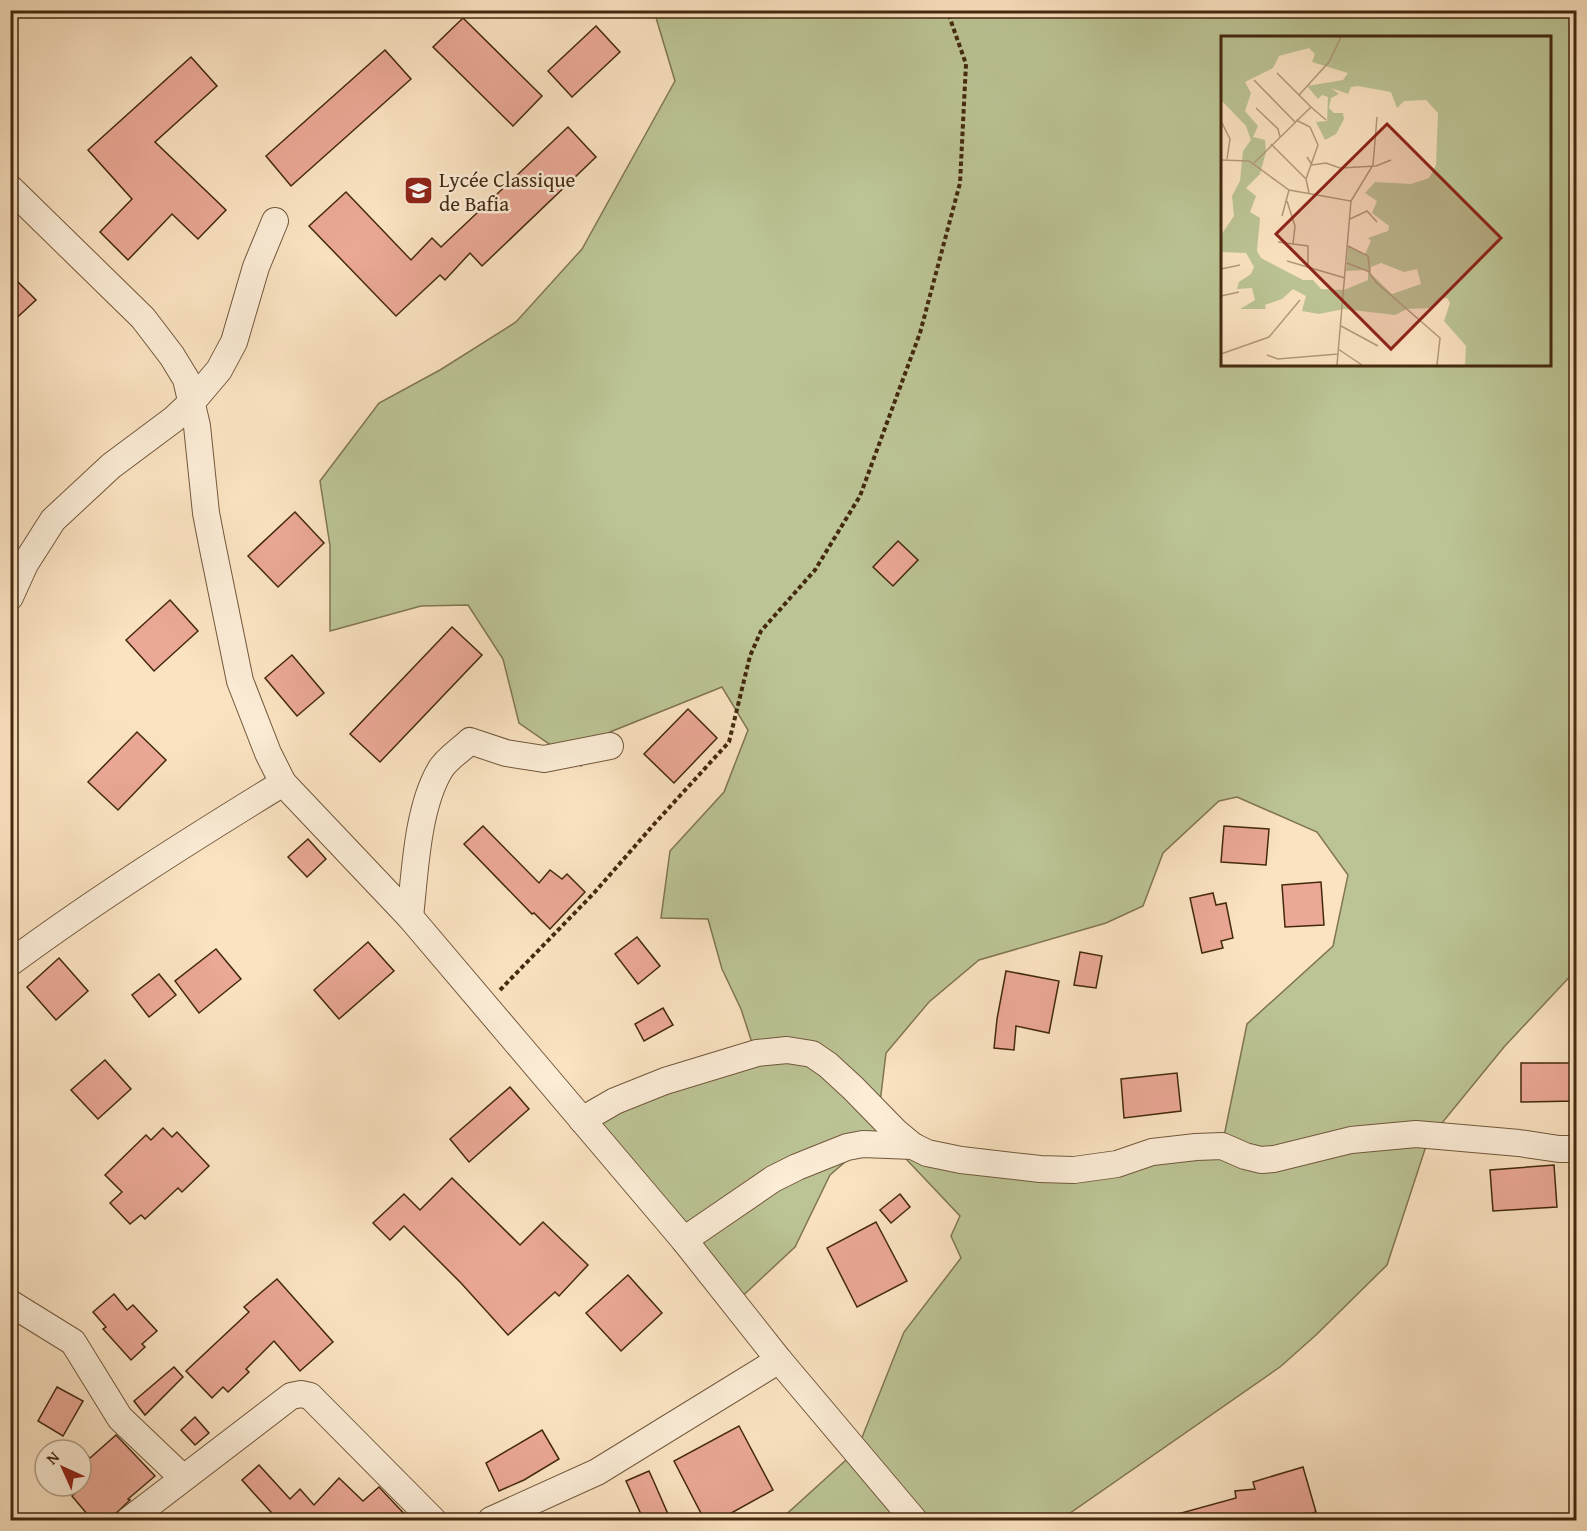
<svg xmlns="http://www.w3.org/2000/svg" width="1587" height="1531" font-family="'Gentium Book Plus',serif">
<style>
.green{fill:#bcc495;stroke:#807652;stroke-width:1.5;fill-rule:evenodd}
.building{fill:#eba896;stroke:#44290f;stroke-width:1.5}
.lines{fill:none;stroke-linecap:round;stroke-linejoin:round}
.street-casing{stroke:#72583c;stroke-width:28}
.path{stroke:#44290f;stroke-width:4;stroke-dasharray:4.5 3;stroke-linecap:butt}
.street{stroke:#fcedd7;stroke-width:26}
.labels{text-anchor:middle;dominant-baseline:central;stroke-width:5;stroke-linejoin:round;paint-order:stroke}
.poi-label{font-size:21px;fill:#44290f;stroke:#fcedd7;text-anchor:start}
.inset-road{fill:none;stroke:#b2997a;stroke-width:1.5}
.view{fill:#8f2418;fill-opacity:0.15;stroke:#8f2418;stroke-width:3}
.inset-edge{fill:none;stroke:#44290f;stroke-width:3}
</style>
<rect width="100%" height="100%" fill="#fbe3c2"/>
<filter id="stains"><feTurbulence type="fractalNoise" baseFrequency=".00333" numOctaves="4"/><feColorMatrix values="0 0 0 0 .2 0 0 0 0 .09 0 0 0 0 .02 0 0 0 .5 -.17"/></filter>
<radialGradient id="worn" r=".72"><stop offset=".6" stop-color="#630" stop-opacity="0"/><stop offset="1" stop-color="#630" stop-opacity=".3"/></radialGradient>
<!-- green -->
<path class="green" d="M 654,11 L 1576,11 L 1576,970 L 1504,1047 L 1428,1140 L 1387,1265 L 1316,1335 L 1280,1367 L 1060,1520 L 780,1520 L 857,1450 L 904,1332 L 961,1258 L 951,1236 L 960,1216 L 891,1143 L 852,1156 L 830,1175 L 795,1247 L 734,1304 L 578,1119 L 755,1052 L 741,1009 L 722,969 L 708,919 L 661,918 L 670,851 L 724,792 L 748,730 L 722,687 L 610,732 L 581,766 L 519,723 L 503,659 L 468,605 L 421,606 L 330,631 L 330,546 L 320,481 L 379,403 L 440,370 L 516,322 L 582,249 L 675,81 ZM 1222,38 L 1550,38 L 1550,364 L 1222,364 ZM 1237,797 L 1317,832 L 1348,875 L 1333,946 L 1247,1024 L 1222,1146 L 1074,1170 L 922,1148 L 880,1103 L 886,1053 L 929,1002 L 979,960 L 1106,923 L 1143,906 L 1163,853 L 1219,801 Z"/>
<!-- building -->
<g class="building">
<polygon points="463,18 542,96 513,126 433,47"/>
<polygon points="596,26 620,52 572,97 548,71"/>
<polygon points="385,50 411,79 291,186 266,156"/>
<polygon points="191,57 217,86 155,142 226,210 198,239 172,214 128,260 100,232 132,199 88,150"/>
<polygon points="568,127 596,157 482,266 470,253 445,280 440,275 396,316 309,226 346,192 411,260 432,238 441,247"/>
<polygon points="10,274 36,300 10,324"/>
<polygon points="295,512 324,543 278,587 248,556"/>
<polygon points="898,541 918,560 893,586 873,567"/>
<polygon points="170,600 198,631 154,671 126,640"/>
<polygon points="452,627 482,655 380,762 350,734"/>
<polygon points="292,655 324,693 297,716 265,678"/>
<polygon points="688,709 717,738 674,783 644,754"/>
<polygon points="137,732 166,760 118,810 88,782"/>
<polygon points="483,826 539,883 550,870 562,879 567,874 585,892 550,929 534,913 532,914 464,844"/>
<polygon points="1224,826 1269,829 1266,865 1221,862"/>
<polygon points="308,839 326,859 307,877 288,857"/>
<polygon points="1321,882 1324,925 1285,927 1282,885"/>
<polygon points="1213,893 1216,905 1226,903 1233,938 1221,941 1223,948 1202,953 1190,898"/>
<polygon points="637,937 660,966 638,984 615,954"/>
<polygon points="368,942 394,971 339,1019 314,990"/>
<polygon points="216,949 241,979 199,1013 175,981"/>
<polygon points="1080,952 1102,956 1096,988 1074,985"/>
<polygon points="59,958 88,991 56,1020 27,987"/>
<polygon points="1006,971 1059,981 1049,1033 1016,1026 1014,1050 994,1048 997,1019"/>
<polygon points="159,974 176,995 149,1017 132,995"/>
<polygon points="663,1008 673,1025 644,1041 635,1024"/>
<polygon points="105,1060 131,1089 98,1119 71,1090"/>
<polygon points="1521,1063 1576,1063 1576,1101 1521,1102"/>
<polygon points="1177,1073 1181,1111 1124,1118 1121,1079"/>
<polygon points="510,1087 529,1109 469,1162 450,1139"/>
<polygon points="163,1128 172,1137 177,1132 209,1166 182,1192 178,1188 145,1219 141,1215 130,1224 110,1203 122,1192 105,1175 146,1135 151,1140"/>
<polygon points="1554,1165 1557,1207 1493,1211 1490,1170"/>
<polygon points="452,1178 520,1245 543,1222 588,1265 559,1296 555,1292 508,1335 461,1283 404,1226 390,1240 373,1223 404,1194 420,1210"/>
<polygon points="900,1194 910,1207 891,1223 880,1210"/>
<polygon points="876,1222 907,1281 857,1307 827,1248"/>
<polygon points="628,1275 662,1313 621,1351 586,1313"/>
<polygon points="277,1279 333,1342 300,1371 274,1341 246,1369 249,1372 228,1392 223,1387 212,1398 186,1371 249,1312 244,1307"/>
<polygon points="114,1294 127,1310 133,1305 157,1331 142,1344 145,1347 131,1360 103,1329 106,1327 93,1312"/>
<polygon points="174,1367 183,1377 145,1415 134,1401"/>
<polygon points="57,1387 83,1401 63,1436 38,1421"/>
<polygon points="195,1417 209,1433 195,1445 181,1430"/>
<polygon points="739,1426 773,1490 717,1521 705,1521 674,1461"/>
<polygon points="542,1430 559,1459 524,1480 499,1491 486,1463"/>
<polygon points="116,1435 155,1476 128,1499 130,1500 108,1521 93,1521 72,1496 81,1488 81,1449 90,1458"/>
<polygon points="259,1465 290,1499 300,1489 314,1505 339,1478 363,1501 379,1487 411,1521 279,1521 242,1480"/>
<polygon points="1303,1467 1316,1512 1287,1521 1175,1521 1174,1515 1236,1498 1235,1491 1255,1489 1253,1482"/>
<polygon points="649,1471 654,1482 671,1521 644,1521 626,1481"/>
</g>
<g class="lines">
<defs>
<g id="street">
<polyline points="10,188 143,318 172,356 186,379 197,426 206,513 212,544 240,681 268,753 283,783"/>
<polyline points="10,597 25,564 53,520 111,466 174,419 192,402 219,370 234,342 256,267 275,221"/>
<path d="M 410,917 C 415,873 417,809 440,770 C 446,759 461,750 470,741 L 506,753 L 544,759 L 610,746"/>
<path d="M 10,963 C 98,898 190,840 283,783 L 410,917 L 517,1043 L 684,1240 L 779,1360 L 914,1520"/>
<polyline points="582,1120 615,1101 665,1081 757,1053 787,1050 812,1054 828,1065 853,1088 896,1132 913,1146 927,1153 961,1160 1040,1169 1074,1170 1117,1164 1152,1152 1196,1147 1222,1146 1245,1156 1261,1160 1274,1159 1351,1140 1416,1134 1519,1143 1559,1149 1576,1149"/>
<polyline points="684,1240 773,1179 797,1167 847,1147 863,1144 913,1146"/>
<polyline points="10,1303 73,1342 120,1418 183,1478"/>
<polyline points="129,1520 291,1396 301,1394 310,1396 433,1520"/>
<polyline points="491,1520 597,1472 779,1360"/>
</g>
</defs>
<!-- street casing -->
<use href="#street" class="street-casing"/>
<!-- path -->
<polyline class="path" points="500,990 594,893 656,822 729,742 750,656 761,631 815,570 860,496 920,333 960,183 966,64 947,10"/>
<!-- street -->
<use href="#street" class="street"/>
</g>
<!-- icons -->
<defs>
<symbol id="school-square" viewBox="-11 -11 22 22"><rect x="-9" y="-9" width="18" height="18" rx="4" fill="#8f2418" stroke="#fcedd7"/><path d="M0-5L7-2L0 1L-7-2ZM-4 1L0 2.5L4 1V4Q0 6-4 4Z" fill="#fff"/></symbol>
</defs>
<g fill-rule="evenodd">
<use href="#school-square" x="402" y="174" width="33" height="33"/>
</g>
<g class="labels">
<!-- poi labels -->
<g class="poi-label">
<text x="439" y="179">Lycée Classique<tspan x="439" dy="24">de Bafia</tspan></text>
</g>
</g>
<!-- overview -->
<g transform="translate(1221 36)">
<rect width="330" height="330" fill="#fbe3c2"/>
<path d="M 0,1 L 330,1 L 330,329 L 244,329 L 245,310 L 223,285 L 229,267 L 226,262 L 219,263 L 212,272 L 186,273 L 174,279 L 123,273 L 98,278 L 81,275 L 85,260 L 72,253 L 61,263 L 44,269 L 45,273 L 19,273 L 34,264 L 31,252 L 16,253 L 18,246 L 30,238 L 33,231 L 25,217 L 0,216 L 0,199 L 13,180 L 11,160 L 19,145 L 22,115 L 30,104 L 25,90 L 0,64 ZM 88,12 L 94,18 L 91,26 L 127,37 L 122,44 L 86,50 L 97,63 L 101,59 L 107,61 L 106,85 L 95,86 L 104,104 L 115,98 L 123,83 L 122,77 L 113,77 L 108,72 L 110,62 L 118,58 L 110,52 L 127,58 L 130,51 L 137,50 L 170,56 L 176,72 L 183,65 L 205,64 L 217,77 L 215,129 L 208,142 L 190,148 L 154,146 L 144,157 L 156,165 L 151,177 L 168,190 L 167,195 L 147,202 L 150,205 L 144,218 L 127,210 L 125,235 L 147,234 L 147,244 L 123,254 L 100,253 L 92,244 L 82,244 L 40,222 L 36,215 L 39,182 L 29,176 L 35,160 L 25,152 L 39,138 L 45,116 L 44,104 L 32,101 L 37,90 L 24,75 L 30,57 L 24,46 L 52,32 L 58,20 ZM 160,227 L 183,236 L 196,233 L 200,248 L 171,258 L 149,237 L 150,231 Z" fill="#bcc495" fill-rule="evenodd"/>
<path class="inset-road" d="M 33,44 L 74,86M 78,59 L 108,26 L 120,1M 90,71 L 105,84M 35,72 L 57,93 L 59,101M 75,84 L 89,91 L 97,109 L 85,143 L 88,157M 0,85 L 9,103 L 6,123M 50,108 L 85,143M 86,121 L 91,129 L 105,127 L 119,132 L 155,130 L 170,124M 0,124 L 28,125 L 68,154 L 130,165 L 116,329M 33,127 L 90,71 L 56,37M 66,165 L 74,190 L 72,208M 130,165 L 152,129 L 156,81M 61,180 L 68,154M 129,183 L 146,175 L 156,186M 57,206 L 87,210 L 87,231M 127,210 L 147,220 L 149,238 L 156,247 L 219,302 L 216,329M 66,225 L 124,242M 126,227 L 149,236M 0,233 L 19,229M 0,260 L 18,256M 120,290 L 157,310M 117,313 L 141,329M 0,318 L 48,301 L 79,264M 46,319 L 57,323 L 117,318"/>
<path class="view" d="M 166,88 L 280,202 L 170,313 L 55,198 Z"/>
<rect width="330" height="330" class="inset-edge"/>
</g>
<!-- margin -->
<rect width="1587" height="1531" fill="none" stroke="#fbe3c2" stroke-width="36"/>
<rect x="12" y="12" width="1563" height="1507" fill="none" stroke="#44290f" stroke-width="3"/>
<rect x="18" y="18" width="1551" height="1495" fill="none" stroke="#44290f" stroke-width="1.5"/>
<!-- north arrow -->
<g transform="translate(63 1468) rotate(315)"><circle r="28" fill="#fcedd7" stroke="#b29f87" stroke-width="1.5"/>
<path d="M0-4.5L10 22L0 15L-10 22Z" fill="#8f2418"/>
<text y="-9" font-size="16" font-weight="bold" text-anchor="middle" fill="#44290f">N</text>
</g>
<rect width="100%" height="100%" filter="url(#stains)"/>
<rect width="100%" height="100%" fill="url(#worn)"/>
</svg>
